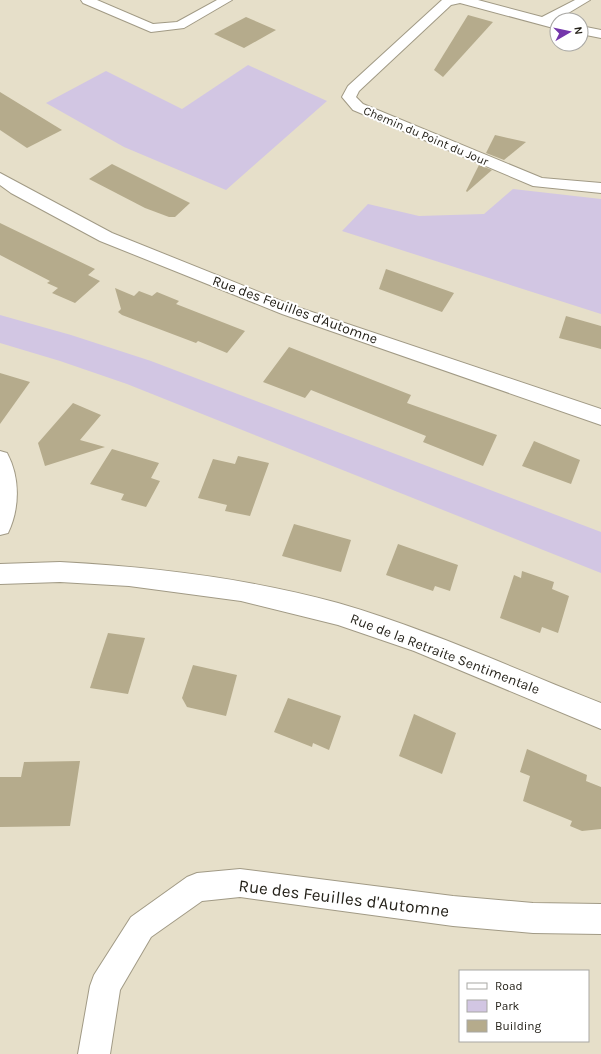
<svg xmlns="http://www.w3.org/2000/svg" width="601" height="1054" font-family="Karla,sans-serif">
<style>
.green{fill:#d2c6e3}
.building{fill:#b5ab8c}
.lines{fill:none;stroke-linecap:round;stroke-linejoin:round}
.minor-casing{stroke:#a19a85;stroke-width:2}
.minor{fill:#fff;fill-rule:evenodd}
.labels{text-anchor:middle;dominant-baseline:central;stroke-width:4;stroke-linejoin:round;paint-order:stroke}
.far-street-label{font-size:12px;fill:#25221a;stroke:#fff}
.street-label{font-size:14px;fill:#25221a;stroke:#fff}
.near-street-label{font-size:17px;fill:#25221a;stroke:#fff}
</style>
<rect width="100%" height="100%" fill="#e6dfc9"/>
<!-- green -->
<g class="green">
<polygon points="248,65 327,101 226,190 124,147 46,103 106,71 182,109"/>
<polygon points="513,189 601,199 601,314 342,231 368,204 419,216 484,214"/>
<polygon points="0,315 71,335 151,361 601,532 601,573 127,384 60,361 0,343"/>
</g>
<!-- building -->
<g class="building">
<polygon points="468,15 493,22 443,77 434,70"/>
<polygon points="246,17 276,30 244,48 214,34"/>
<polygon points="0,92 62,130 27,148 0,130"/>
<polygon points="495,135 526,142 504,160 486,153"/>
<polygon points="112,164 190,203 175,217 169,217 145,208 89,179"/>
<polygon points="479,165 492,170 467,192 466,191"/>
<polygon points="0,223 95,269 88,275 100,281 75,303 52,293 58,288 47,283 50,281 0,255"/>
<polygon points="386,269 454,293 442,312 379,289"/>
<polygon points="115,288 134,296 139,291 152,296 157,292 179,301 176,304 245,331 227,353 198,341 196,343 122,315 118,312 121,309"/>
<polygon points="566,316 601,326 601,349 559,338"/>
<polygon points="289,347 411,395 407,403 497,435 483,466 423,442 426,436 311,390 305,398 263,382"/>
<polygon points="0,373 30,382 0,424"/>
<polygon points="73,403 101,415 80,440 105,447 45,466 38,443"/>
<polygon points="534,441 580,460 571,484 522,466"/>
<polygon points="112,449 159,463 151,478 160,481 146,507 121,500 124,494 90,484"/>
<polygon points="238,456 269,463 250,516 225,511 227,505 198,498 213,459 235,464"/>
<polygon points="294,524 351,540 341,572 282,556"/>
<polygon points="398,544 458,565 450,591 435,586 433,591 386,575"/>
<polygon points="522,571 554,582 552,589 569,596 558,633 542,627 540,633 500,618 514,575 521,578"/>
<polygon points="108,633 145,638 128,694 90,688"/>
<polygon points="193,665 237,675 226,716 187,707 182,698"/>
<polygon points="288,698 341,716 329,750 313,743 312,747 274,732"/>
<polygon points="414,714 456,733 442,774 399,756"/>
<polygon points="527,749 587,775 586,781 601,787 601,829 582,831 570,826 572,821 523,801 530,776 520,772"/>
<polygon points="80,761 70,826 0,827 0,777 21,777 24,762"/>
</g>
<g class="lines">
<defs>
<g id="minor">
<polygon points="81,0 97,0 153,24 177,22 217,0 232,0 184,28 151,32 83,3"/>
<polygon points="442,0 478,0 542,17 575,0 590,0 555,21 557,21 557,29 460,3 451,5 359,91 356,97 363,104 542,178 601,183 601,193 533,186 353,110 342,97 348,86"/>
<polygon points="581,26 601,30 601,38 581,34"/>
<polygon points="0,173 112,233 294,306 601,409 601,425 282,314 100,241 11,193 0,185"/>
<path d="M 0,451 L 7,453 C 20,477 20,508 8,533 L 0,535 Z"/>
<path d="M 60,562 C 154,567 247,578 338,603 C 428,629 514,669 601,703 L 601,729 L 414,651 L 338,625 L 241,601 L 129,586 L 60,582 L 0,584 L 0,564 Z"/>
<polygon points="240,869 453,896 533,903 601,904 601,934 533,933 453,926 240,897 202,901 151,937 120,990 110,1054 78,1054 90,986 94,975 131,917 187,877 197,873"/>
</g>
</defs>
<!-- minor casing -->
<use href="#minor" class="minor-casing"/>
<!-- minor -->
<use href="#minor" class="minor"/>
</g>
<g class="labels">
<!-- far-street labels -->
<g class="far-street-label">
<text transform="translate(426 136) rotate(23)">Chemin du Point du Jour</text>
</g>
<!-- street labels -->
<g class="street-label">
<text transform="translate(295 310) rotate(20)">Rue des Feuilles d'Automne</text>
<text transform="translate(445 654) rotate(21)">Rue de la Retraite Sentimentale</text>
</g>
<!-- near-street labels -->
<g class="near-street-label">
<text transform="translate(344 898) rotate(7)">Rue des Feuilles d'Automne</text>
</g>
</g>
<!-- legend -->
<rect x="459" y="970" width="130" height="72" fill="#ffffff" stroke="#a8a7a3"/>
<rect x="467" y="983" width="20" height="6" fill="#ffffff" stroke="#a8a7a3"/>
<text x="495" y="990" font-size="12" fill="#25221a">Road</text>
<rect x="467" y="1000" width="20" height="12" fill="#d2c6e3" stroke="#a8a7a3"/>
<text x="495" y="1010" font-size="12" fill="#25221a">Park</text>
<rect x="467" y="1020" width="20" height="12" fill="#b5ab8c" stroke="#a8a7a3"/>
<text x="495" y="1030" font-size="12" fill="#25221a">Building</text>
<!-- north arrow -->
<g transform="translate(569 32) rotate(81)"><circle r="19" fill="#ffffff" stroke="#a8a7a3"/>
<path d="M0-3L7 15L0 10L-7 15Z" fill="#7436ab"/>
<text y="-6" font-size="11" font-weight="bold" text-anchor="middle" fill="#25221a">N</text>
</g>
</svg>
